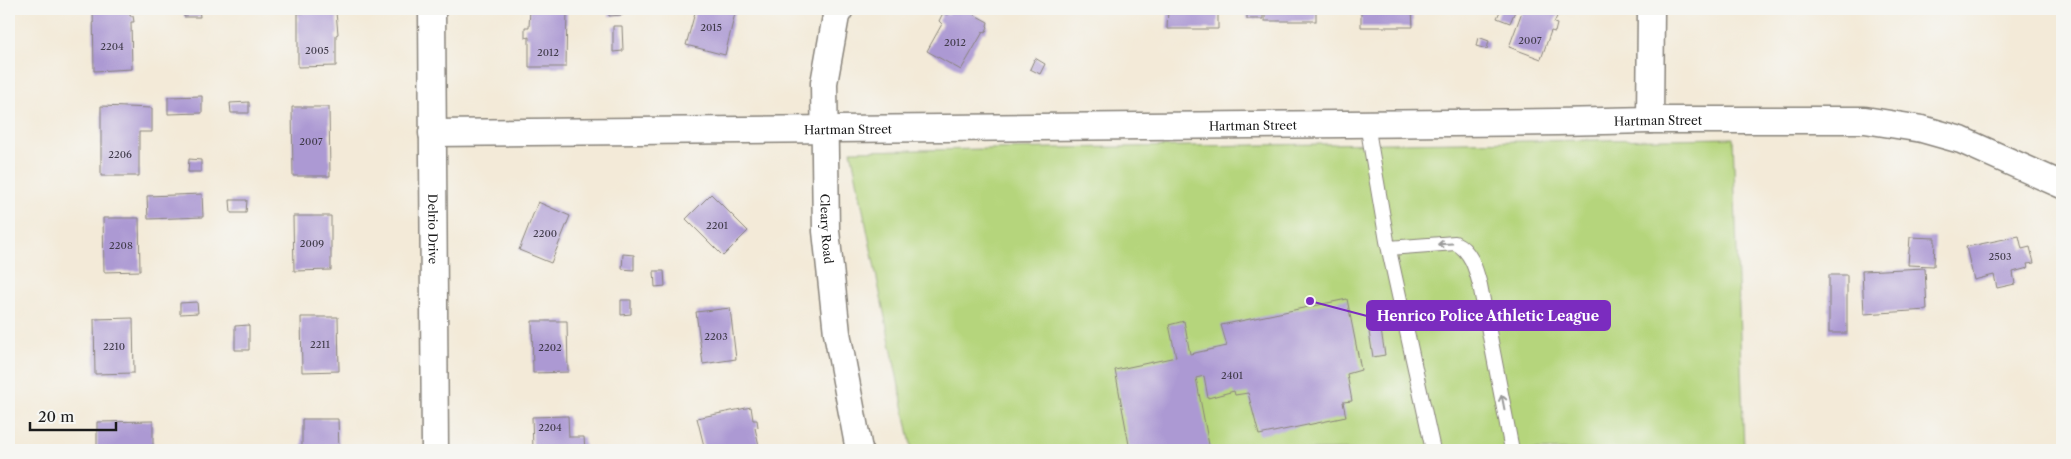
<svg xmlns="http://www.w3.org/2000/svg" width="2071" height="459" font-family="'Libre Caslon Text',serif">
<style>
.green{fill:#b5d57c;stroke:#68784c}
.building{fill:#ac99d3}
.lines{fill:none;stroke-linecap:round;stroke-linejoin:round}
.lane-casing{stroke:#88837a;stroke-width:16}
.street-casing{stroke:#88837a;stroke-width:29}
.lane{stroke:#fff;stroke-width:14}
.street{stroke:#fff;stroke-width:26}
.oneway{stroke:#999}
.labels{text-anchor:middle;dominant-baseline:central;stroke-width:5;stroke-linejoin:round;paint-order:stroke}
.number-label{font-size:10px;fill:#403b4a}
.street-label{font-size:12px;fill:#1c1c1c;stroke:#f6f6f2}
.leader{fill:none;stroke:#7b2cbf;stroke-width:2}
.callout-dot{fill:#7b2cbf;stroke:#f6f6f2;stroke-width:2}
.callout{fill:#7b2cbf;stroke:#7b2cbf;stroke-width:2}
.callout-label{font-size:14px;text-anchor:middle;font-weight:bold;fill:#fff}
</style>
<rect width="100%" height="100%" fill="#f6f6f2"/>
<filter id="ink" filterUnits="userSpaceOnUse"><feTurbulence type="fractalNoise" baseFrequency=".02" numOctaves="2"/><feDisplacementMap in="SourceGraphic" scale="10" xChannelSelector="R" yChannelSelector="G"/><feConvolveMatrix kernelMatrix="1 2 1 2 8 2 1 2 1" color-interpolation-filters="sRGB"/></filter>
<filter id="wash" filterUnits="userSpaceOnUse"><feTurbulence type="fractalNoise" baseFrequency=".0096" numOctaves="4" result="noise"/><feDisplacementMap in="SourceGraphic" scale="20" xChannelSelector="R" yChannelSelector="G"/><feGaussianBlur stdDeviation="1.12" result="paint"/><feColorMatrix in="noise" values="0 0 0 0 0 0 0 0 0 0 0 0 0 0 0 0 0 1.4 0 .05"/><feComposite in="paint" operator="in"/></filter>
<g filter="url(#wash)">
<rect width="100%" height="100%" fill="#f3ead8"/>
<!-- green -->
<polygon class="green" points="1733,138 1744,450 912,450 851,151"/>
<g id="blocks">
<!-- building -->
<g class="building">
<polygon points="93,9 130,9 130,16 133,16 134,22 131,22 132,69 94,71"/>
<polygon points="184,9 199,9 200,17 184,17"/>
<polygon points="530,9 567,9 566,67 529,67 529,37 525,38 525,27 529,27"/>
<polygon points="609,9 623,9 623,15 609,16"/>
<polygon points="696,9 736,9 725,55 686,45"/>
<polygon points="951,9 964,9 988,22 987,26 988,27 985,33 983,32 961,70 927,51 942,24 939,21 943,13 948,15"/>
<polygon points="1168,9 1218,9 1218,29 1167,29"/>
<rect x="1247" y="9" width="16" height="10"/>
<rect x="1265" y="9" width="51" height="12"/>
<polygon points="1361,9 1412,9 1413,27 1361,27"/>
<polygon points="1501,9 1516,9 1510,23 1497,18"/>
<polygon points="1523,9 1551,9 1559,12 1554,23 1557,24 1555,32 1551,31 1541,59 1509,47"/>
<rect x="1884" y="9" width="32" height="3"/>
<polygon points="336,12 338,34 336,35 336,66 298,67 298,13"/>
<polygon points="613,26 622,26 623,51 613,52"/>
<polygon points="1478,37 1489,41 1487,49 1476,46"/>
<polygon points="1035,58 1045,64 1040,74 1030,69"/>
<polygon points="202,96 202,113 168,114 168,97"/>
<polygon points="249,102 249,113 231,113 230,103"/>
<polygon points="101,106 152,108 152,132 139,132 139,176 101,176"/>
<polygon points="292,107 329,107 330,176 293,176"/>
<polygon points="189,159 201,160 201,172 188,172"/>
<polygon points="202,194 203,217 148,219 147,196"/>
<polygon points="711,194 748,231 723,256 686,219"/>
<polygon points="230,200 247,200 246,213 231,213"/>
<polygon points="538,202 570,216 551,263 519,250"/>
<polygon points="293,216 331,216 331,270 294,271"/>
<polygon points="103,218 139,218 140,271 104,272"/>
<polygon points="2019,236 2022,249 2030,247 2034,263 2027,264 2028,268 2013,272 2015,284 1997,288 1994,275 1974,280 1966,247"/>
<polygon points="1910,237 1935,238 1934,266 1908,265"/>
<polygon points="623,254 634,255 634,270 622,269"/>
<polygon points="1925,268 1927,310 1864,314 1862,271"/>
<polygon points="654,271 664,271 665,286 655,287"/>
<rect x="1829" y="275" width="18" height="58"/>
<polygon points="1347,299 1361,370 1347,374 1352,401 1343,402 1346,417 1259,435 1248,393 1235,395 1234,391 1208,398 1204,376 1196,378 1210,450 1130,450 1115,370 1176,357 1169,325 1184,321 1190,354 1227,346 1221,325"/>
<polygon points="621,300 631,300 631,314 621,315"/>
<polygon points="197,302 198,313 180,314 180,303"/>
<polygon points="730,308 736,359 703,364 696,312"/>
<polygon points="301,317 338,317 339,371 302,372"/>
<polygon points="133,318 134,373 95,374 94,319"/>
<polygon points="532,321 567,321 568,372 533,373"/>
<polygon points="249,325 249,350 235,350 235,326"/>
<polygon points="1381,330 1385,355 1373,357 1369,332"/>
<polygon points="751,407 753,420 757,420 758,427 755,428 760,450 705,450 697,418"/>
<polygon points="568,416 569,437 584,437 585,450 533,450 532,417"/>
<polygon points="302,419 338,419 339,450 302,450"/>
<polygon points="153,421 153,450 97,450 97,422"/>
</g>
</g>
</g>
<g filter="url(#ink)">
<use href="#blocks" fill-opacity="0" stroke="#88837a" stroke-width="1"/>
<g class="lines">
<defs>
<g id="lane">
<polyline points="1367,124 1387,241 1433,450"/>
<path d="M 1389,248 L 1455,243 C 1471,250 1476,270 1480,285 L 1512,450"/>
</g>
<g id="street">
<path id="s1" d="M 432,9 L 435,450"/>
<path id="s2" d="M 840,9 L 836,16 L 824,83 L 826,231 L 837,333 L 859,450"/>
<polyline points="1650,120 1651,9"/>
<path id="s3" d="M 432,133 L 1557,122 L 1650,120 L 1865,120 L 1922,129 L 1961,140 L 2062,185"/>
</g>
</defs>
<!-- lane casing -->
<use href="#lane" class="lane-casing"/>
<!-- street casing -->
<use href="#street" class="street-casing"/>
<!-- lane -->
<use href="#lane" class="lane"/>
<!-- street -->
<use href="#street" class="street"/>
</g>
<!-- one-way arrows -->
<defs><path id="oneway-shaft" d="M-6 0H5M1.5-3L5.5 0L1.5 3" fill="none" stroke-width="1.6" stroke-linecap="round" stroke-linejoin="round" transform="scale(1.25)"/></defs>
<g class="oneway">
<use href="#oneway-shaft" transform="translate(1445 244) rotate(177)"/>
<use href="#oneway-shaft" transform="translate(1503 402) rotate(-101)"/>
</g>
</g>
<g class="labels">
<!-- number labels -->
<g class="number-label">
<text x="711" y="27">2015</text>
<text x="1530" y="40">2007</text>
<text x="955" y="42">2012</text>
<text x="112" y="46">2204</text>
<text x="317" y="50">2005</text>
<text x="548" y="52">2012</text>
<text x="311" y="141">2007</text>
<text x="120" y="154">2206</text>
<text x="717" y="225">2201</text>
<text x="545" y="233">2200</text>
<text x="312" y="243">2009</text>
<text x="121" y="245">2208</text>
<text x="2000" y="256">2503</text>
<text x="716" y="336">2203</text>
<text x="320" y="344">2211</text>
<text x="114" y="346">2210</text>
<text x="550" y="347">2202</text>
<text x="1232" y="375">2401</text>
<text x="550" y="427">2204</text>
</g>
<!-- street labels -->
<g class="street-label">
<text stroke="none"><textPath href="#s3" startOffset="1226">Hartman Street</textPath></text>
<text stroke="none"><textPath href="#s3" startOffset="821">Hartman Street</textPath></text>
<text stroke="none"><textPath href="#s3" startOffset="416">Hartman Street</textPath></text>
<text stroke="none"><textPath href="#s1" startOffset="220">Delrio Drive</textPath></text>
<text stroke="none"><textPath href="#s2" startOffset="222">Cleary Road</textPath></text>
</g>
</g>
<!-- callouts -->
<path class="leader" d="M1310 301L1367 316"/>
<circle class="callout-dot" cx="1310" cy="301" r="5"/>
<rect class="callout" x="1367" y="301" width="243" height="29" rx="5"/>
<g class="callout-label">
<text x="1488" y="321">Henrico Police Athletic League</text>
</g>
<!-- margin -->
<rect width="2071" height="459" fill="none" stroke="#f6f6f2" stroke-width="30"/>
<!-- scale -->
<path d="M30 422v8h86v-8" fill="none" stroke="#1c1c1c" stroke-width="2.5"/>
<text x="38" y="422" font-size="15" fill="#1c1c1c" stroke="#f6f6f2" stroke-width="4" paint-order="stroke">20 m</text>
</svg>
